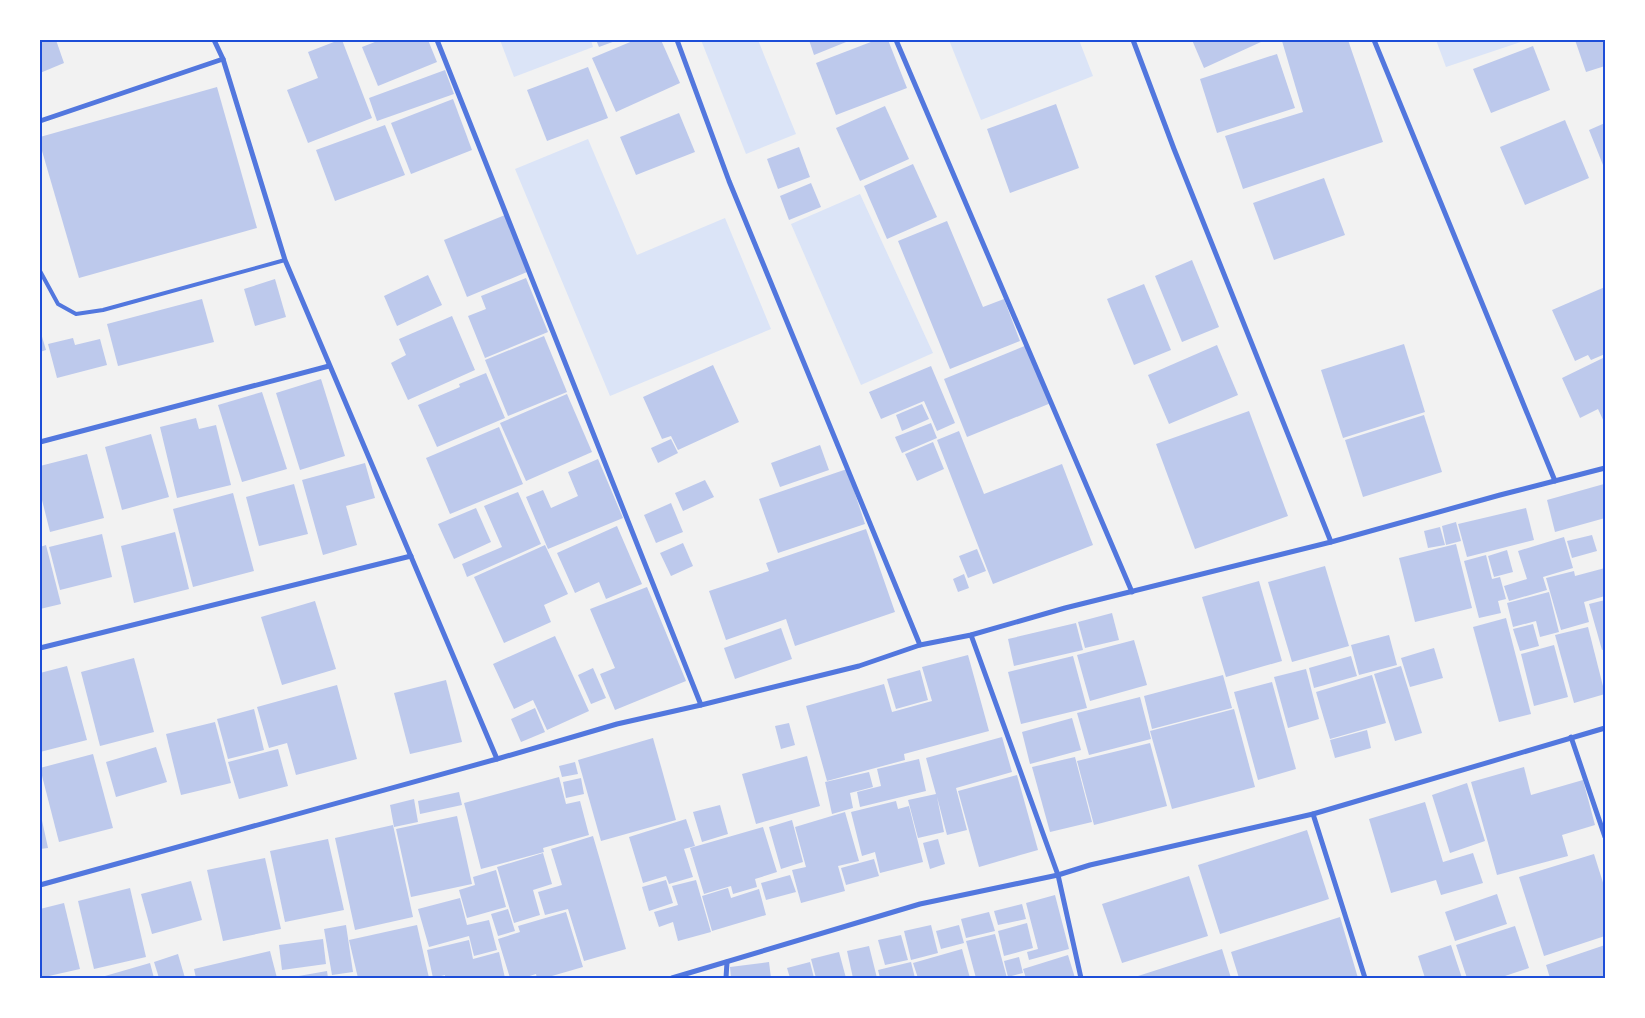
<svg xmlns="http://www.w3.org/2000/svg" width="1645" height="1018" font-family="'Public Sans',sans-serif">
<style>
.green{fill:#dbe4f7}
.building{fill:#bdc9ec}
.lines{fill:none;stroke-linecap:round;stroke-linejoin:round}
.service{stroke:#5277de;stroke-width:4}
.minor{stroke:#5277de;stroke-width:5}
.neatline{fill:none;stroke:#1d4ed8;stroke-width:2}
</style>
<rect width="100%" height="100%" fill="#f2f2f2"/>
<!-- green -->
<g class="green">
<polygon points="500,40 591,40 593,47 514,77"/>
<polygon points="701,40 758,40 796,134 746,154"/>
<polygon points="949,40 1079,40 1093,76 981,120"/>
<polygon points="1436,40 1527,40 1446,67"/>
<polygon points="588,139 637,255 725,218 771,329 610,396 515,169"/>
<polygon points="860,194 933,353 861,385 791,224"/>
</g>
<!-- building -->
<g class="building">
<polygon points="40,40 56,40 64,63 40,73"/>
<polygon points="339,40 342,40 372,118 308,143 287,90 318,78 308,52"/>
<polygon points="380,40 428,40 437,62 378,86 362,47"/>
<polygon points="596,40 618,40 599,47"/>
<polygon points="635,40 661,40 680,83 616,112 592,58"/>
<polygon points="809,40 851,40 814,55"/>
<polygon points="876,40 888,40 907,88 836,115 816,63"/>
<polygon points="1192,40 1260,40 1261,42 1204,68"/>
<polygon points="1285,40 1348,40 1383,142 1243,189 1225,136 1303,112 1282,41"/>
<polygon points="1575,40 1605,40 1605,66 1586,72"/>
<polygon points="1533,46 1550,90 1491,113 1473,69"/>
<polygon points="1277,54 1295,108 1217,133 1200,79"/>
<polygon points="588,67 608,118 547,141 527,90"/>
<polygon points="445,70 454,94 377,121 369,98"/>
<polygon points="217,87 257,228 79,278 40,144 40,137"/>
<polygon points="453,99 472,150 411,174 391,123"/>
<polygon points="1056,104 1079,168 1010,193 987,129"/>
<polygon points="885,106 909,159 860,181 836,128"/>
<polygon points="679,113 695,152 636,175 620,137"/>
<polygon points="1565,120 1589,178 1525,205 1500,147"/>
<polygon points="1605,123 1605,170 1589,130"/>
<polygon points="385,125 405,175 335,201 316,150"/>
<polygon points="799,147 810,177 778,189 767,159"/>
<polygon points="913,164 937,217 887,239 864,186"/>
<polygon points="1324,178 1345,235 1274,260 1253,203"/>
<polygon points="811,183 821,207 789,220 780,196"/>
<polygon points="505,215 527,272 467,297 444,240"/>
<polygon points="947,221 983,307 1004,299 1020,341 950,369 898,241"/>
<polygon points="1192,260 1219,327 1182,342 1155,276"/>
<polygon points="428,275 442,305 397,326 384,296"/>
<polygon points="526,278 548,332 485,358 468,316 486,309 481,296"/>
<polygon points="275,279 286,317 255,326 244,289"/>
<polygon points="1144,284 1171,350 1134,365 1107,299"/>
<polygon points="1605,287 1605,354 1591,360 1588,355 1575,361 1552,310"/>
<polygon points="202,299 214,342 118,366 107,324"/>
<polygon points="452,316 475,370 408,400 391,363 406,355 399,339"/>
<polygon points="40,330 46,350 40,352"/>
<polygon points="544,336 567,392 508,416 485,360"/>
<polygon points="73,338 75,345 100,339 107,365 57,378 48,344"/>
<polygon points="1404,344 1425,412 1343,438 1321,370"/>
<polygon points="1027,345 1051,403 967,437 944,379"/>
<polygon points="1217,345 1238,395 1169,424 1148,375"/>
<polygon points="1605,357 1605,424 1598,409 1580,418 1562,378"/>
<polygon points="713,365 739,422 678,450 671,436 662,439 643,397"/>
<polygon points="931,366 955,423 937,431 924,401 881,419 869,392"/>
<polygon points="486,373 505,418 437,447 418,405 460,387 459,384"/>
<polygon points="321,379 345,456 300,470 276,393"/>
<polygon points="262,392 287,469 242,482 218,405"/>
<polygon points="567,394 592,452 526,481 500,423"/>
<polygon points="922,404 929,419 902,431 896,415"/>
<polygon points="1249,411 1288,516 1195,549 1156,444"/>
<polygon points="1424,415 1442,472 1363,497 1345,440"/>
<polygon points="196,418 199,429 216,425 231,485 177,498 160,427"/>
<polygon points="931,423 937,438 902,453 895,437"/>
<polygon points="499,427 523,484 450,514 426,458"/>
<polygon points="959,431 984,494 1062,464 1093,545 993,584 937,440"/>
<polygon points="151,434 169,497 122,510 105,447"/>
<polygon points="671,439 678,453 658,463 651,448"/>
<polygon points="933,442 944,469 917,481 905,454"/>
<polygon points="820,445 829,470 780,487 771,463"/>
<polygon points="87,454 104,518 50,532 40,492 40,466"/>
<polygon points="598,459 623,518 548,549 526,497 543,490 551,508 578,496 568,472"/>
<polygon points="365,463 375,498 346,506 357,545 323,555 302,480"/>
<polygon points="847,469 865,524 778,553 759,499"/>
<polygon points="705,480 714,497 683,511 675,493"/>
<polygon points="294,484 308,534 259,546 246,497"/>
<polygon points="1604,484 1605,518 1555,532 1547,500"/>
<polygon points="518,492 541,544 467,577 462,564 502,547 484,506"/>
<polygon points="233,493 254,571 193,587 173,509"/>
<polygon points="671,503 683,532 656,543 644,515"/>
<polygon points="476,508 491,542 454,559 438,524"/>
<polygon points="1526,508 1534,540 1467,557 1458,524"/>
<polygon points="1456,522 1461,541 1446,545 1442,526"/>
<polygon points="617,526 642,584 606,599 599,582 575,593 557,553"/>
<polygon points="1440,527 1445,545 1428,548 1424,531"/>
<polygon points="866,529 895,612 795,646 786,619 726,640 709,591 769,571 766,563"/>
<polygon points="175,532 189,589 134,603 121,546"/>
<polygon points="102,534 112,577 60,590 49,547"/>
<polygon points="1592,535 1597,551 1572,558 1567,541"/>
<polygon points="1564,537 1573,568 1543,577 1547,590 1509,601 1504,586 1527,579 1518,551"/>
<polygon points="683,543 693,566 671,576 660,553"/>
<polygon points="1456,544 1472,608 1415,622 1399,558"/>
<polygon points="46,545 61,604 40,609 40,547"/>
<polygon points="545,545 568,594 544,605 551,622 504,643 474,577"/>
<polygon points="977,549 986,571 968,578 959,556"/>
<polygon points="1507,550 1513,572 1494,577 1488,556"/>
<polygon points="1486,555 1492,579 1500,577 1506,599 1498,601 1501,613 1479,618 1464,561"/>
<polygon points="1325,566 1349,646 1292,662 1268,582"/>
<polygon points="1605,568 1605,596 1584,602 1589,622 1561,630 1546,578 1574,571 1575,576"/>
<polygon points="964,574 969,588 958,592 953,579"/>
<polygon points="1259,581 1282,661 1226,677 1202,597"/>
<polygon points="647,587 686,681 615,710 600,674 615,668 590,609"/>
<polygon points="1549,592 1559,632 1540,637 1536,621 1513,627 1507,603"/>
<polygon points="1605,600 1605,649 1602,650 1589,604"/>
<polygon points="315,601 336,669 282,685 261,617"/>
<polygon points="1112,613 1119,640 1085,648 1078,622"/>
<polygon points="1506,618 1531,714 1499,722 1473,627"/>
<polygon points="1076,623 1083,650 1014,666 1008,639"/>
<polygon points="1533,624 1539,646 1520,651 1513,629"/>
<polygon points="1588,627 1605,694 1574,703 1555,635"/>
<polygon points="781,628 792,659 735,679 724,648"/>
<polygon points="1389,635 1397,665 1359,675 1351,645"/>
<polygon points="555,636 589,711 547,730 533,700 514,709 493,664"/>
<polygon points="1134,640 1147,685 1090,701 1077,655"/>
<polygon points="1554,645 1568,697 1534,706 1521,654"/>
<polygon points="1434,648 1443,678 1410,687 1401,658"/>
<polygon points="968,655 989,731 904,754 905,760 827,781 806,706 884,684 892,712 932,701 922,667"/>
<polygon points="1073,656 1087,708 1021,724 1008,672"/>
<polygon points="1351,656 1357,676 1314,688 1309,668"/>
<polygon points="134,658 154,732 100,746 81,672"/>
<polygon points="67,666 87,740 40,752 40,673"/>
<polygon points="1401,666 1422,733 1395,741 1374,674"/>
<polygon points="593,668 606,698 591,704 578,675"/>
<polygon points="1306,669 1319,719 1288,728 1274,677"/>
<polygon points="920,670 928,700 896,709 887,679"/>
<polygon points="1223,675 1232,708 1152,729 1144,696"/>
<polygon points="1372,675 1386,723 1330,739 1316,692"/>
<polygon points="446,680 462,742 410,754 394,693"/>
<polygon points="1272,682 1296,769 1258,780 1234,692"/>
<polygon points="337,685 357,759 296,775 287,743 269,748 257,707"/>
<polygon points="1140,697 1151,739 1089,755 1077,713"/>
<polygon points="535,708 545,732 521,742 511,719"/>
<polygon points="254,709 264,750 228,759 217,719"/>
<polygon points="1234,709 1255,787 1172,809 1150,731"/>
<polygon points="1072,718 1081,750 1030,764 1022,732"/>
<polygon points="215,722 231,783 181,795 166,734"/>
<polygon points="789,723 795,745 781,749 775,726"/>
<polygon points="1367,730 1371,748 1335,758 1330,740"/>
<polygon points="1002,737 1012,772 956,788 967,830 947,835 937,797 944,832 918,838 908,800 936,794 926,758"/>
<polygon points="653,738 676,820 601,841 578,760"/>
<polygon points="1150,743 1167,806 1094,825 1077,761"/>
<polygon points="156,747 167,782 116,797 106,762"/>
<polygon points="278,749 288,786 239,799 228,762"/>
<polygon points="93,754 113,828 59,842 40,768"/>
<polygon points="807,756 820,806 756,824 742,774"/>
<polygon points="1075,757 1092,822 1050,832 1032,767"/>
<polygon points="919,759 926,791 860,807 857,792 881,786 877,769"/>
<polygon points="575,762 578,774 562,777 559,766"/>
<polygon points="1524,767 1531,795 1583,780 1595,825 1562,835 1568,856 1497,875 1471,782"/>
<polygon points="869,772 873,787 850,793 853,808 832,814 825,782"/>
<polygon points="1017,775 1038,850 979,867 958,791"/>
<polygon points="559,777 566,804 580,801 589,835 543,848 544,852 481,869 464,803"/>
<polygon points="581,778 584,794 566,798 563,782"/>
<polygon points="1467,783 1485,841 1450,853 1432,795"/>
<polygon points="459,792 462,805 420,814 418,801"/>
<polygon points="414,799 418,822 394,827 390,805"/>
<polygon points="896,801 898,809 909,806 923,862 880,873 875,852 862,856 851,812"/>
<polygon points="1425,802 1443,862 1473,853 1483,883 1441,895 1436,880 1391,893 1369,819"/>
<polygon points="720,805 728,834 702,842 693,812"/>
<polygon points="845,812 859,861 838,866 845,891 801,903 792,870 806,867 795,827"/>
<polygon points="41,816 48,848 40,849 40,816"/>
<polygon points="457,816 472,884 411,897 396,829"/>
<polygon points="686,819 695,846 684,849 693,877 669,884 666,876 643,883 629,837"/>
<polygon points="792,820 803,862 781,869 769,827"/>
<polygon points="393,825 413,917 355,930 335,838"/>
<polygon points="763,827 777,872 755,879 757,887 733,894 731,886 704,894 690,848"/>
<polygon points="1307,830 1329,899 1220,934 1198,865"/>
<polygon points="593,836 626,949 584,961 568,909 545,915 538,892 562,885 551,849"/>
<polygon points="328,839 344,910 285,922 270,851"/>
<polygon points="938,839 945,864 930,869 923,843"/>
<polygon points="543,853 552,884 533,890 540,915 514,923 497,867"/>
<polygon points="1594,854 1605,889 1605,936 1544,956 1519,877"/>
<polygon points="265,858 281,929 223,941 207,870"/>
<polygon points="874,859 879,876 846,885 841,868"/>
<polygon points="496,870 506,907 467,918 459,890 475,885 473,877"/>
<polygon points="790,875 796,892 766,900 761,883"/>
<polygon points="1189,876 1208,936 1122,963 1102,904"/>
<polygon points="666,880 673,903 649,911 642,887"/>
<polygon points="696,880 711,932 678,941 673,922 659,927 654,912 678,905 672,886"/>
<polygon points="191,881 202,920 152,934 141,894"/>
<polygon points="130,888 146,957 94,969 78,901"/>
<polygon points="728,888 731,898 759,889 766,915 712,931 702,896"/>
<polygon points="1497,894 1507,924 1455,941 1445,912"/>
<polygon points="1055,895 1069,949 1029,960 1027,952 1038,949 1026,903"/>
<polygon points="460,898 467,925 489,920 497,950 474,956 469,936 429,947 418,909"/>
<polygon points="64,903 80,969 40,978 40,909"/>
<polygon points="1022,904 1026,919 998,925 994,911"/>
<polygon points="508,909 515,931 498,936 491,914"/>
<polygon points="566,912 583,967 545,978 537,978 536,974 523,978 510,978 498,939 520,932 518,926"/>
<polygon points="989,912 995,931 966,938 961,919"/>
<polygon points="1340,917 1358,978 1239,978 1231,952"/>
<polygon points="1027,923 1033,948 1004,956 998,931"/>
<polygon points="346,925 353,972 332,975 324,929"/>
<polygon points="417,925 429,978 358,978 349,940"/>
<polygon points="931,925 938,953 911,960 904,931"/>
<polygon points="959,925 964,943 941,949 936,931"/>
<polygon points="1515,926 1529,968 1499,978 1467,978 1456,945"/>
<polygon points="995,934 1007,978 976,978 966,941"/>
<polygon points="901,935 908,960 885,965 878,940"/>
<polygon points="323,939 326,964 282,970 279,945"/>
<polygon points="469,940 473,959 499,952 505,978 445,978 445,975 433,978 427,950"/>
<polygon points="1451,945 1462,978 1425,978 1418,956"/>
<polygon points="1605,945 1605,978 1550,978 1546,965"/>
<polygon points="869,946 877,978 853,978 847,951"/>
<polygon points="962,949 970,978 918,978 913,963"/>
<polygon points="1222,949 1231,978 1138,978 1138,976"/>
<polygon points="270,951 277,978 196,978 194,969"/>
<polygon points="839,952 846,978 816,978 811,959"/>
<polygon points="178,954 185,978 159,978 154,962"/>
<polygon points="1068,955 1075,978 1026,978 1023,969"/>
<polygon points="1019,957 1023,973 1008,977 1004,961"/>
<polygon points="769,962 771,978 731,978 730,967"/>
<polygon points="810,962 814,978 790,978 787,968"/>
<polygon points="911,962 915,978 880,978 878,970"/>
<polygon points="150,963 154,978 106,978 105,976"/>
<polygon points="327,971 328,978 293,978 293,977"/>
</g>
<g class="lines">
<!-- service -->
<polyline class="service" points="40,271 58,304 76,314 103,310 285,260"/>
<!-- minor -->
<g class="minor">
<polyline points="214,40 223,59 285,260 497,759"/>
<polyline points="437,40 701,705"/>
<polyline points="677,40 729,181 920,645"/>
<polyline points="896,40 1132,592"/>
<polyline points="1133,40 1174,149 1331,542"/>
<polyline points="1374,40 1555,481"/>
<polyline points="40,121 223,59"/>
<polyline points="40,442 329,366"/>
<polyline points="971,635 1058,875 1081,978"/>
<polyline points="40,648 411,556"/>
<polyline points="1571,737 1605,837"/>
<polyline points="1313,814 1365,978"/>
<polyline points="40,885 497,759 617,724 701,705 859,666 920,645 971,635 1065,608 1331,542 1500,495 1605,468"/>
<polyline points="672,978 920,904 1058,875 1090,865 1313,814 1605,728"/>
<polyline points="726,978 727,962"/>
</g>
</g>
<!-- border -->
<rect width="1645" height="1018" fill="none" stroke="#ffffff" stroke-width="82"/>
<rect x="41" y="41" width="1563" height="936" class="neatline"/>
</svg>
